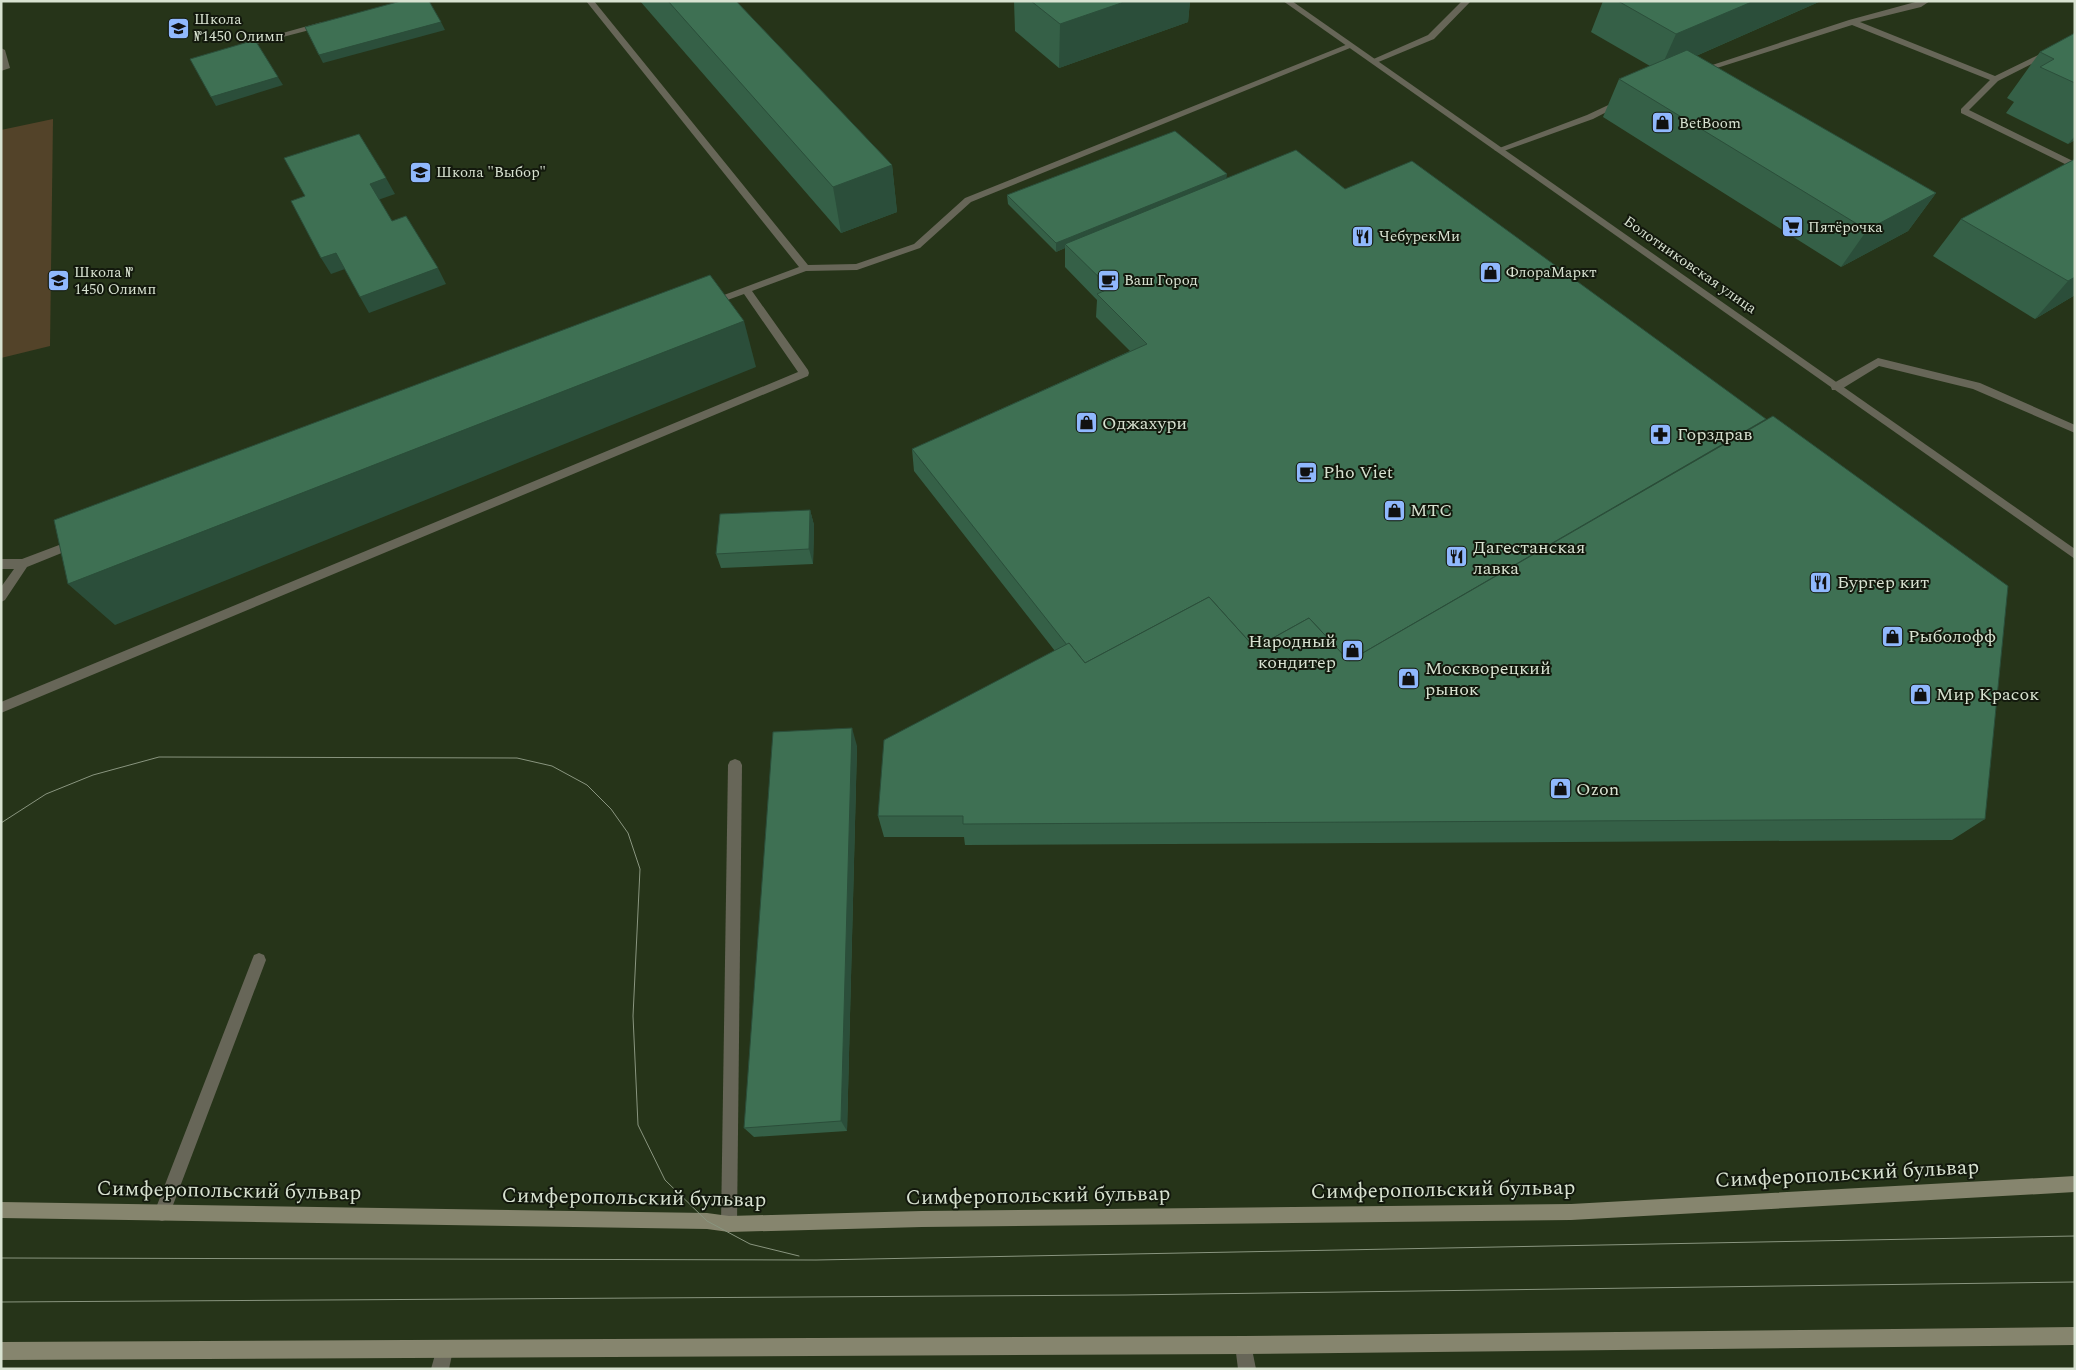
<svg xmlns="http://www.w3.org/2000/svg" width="2076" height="1370" font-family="Spectral,serif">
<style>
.green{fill:#534329}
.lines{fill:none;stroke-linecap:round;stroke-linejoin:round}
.service{fill:#676658;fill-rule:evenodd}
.tertiary{fill:#676658;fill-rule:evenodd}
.secondary{fill:#86856e;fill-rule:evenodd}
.tram{stroke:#89957f;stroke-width:1}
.wall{fill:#356047}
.shaded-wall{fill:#2b4e3a}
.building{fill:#3e7053;stroke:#2b4e3a}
.labels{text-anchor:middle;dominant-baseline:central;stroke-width:4;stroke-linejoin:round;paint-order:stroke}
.far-poi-label{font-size:15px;fill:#d8e2d1;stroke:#13190d;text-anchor:start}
.far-street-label{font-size:15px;fill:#d8e2d1;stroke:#13190d}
.poi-label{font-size:18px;fill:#d8e2d1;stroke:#13190d;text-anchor:start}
.near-street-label{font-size:21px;fill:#d8e2d1;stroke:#13190d}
</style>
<rect width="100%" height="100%" fill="#263419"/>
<!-- green -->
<polygon class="green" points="53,119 50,346 1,358 1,130"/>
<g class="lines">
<!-- service -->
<g class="service">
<polygon points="586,1 594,1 808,265 856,264 914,244 965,198 1348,44 1355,46 971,202 920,248 857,270 806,271 752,291 808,370 809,373 808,376 1,713 1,702 798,372 744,294 711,306 706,303 708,301 799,267"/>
<polygon points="1462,1 1471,1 1434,39 1376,63 1369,61 1428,35"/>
<polygon points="1919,1 1930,1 1921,7 1860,22 1995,76 2075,37 2075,42 1998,81 1969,110 2075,162 2075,166 2069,166 1961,113 1961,109 1990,80 1852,25 1701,73 1694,71 1849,20"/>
<polygon points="322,22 325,22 325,26 240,48 236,46"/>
<polygon points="1,48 5,50 10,68 1,71"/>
<polygon points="1619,100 1626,102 1593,119 1501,152 1494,150 1587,115"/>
<polygon points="1878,358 1980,383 2075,425 2075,433 1973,389 1879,366 1840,390 1832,390 1831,387 1832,384"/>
<polygon points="75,539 81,543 79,546 27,567 5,600 1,602 1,587 14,569 1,569 1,559 22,559"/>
<polygon points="735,759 740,761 742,765 737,1224 735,1230 729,1232 723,1230 721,1224 728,765 730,761"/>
<polygon points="259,953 264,955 266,960 170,1213 168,1219 162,1221 156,1219 154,1213 252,960 254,955"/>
<polygon points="1244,1336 1250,1339 1256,1369 1238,1369 1235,1345 1238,1339"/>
<polygon points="444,1341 450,1344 453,1350 449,1369 431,1369 438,1344"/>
</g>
<!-- tertiary -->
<polygon class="tertiary" points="1283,1 1292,1 2075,549 2075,559"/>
<!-- secondary -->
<g class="secondary">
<polygon points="2075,1176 2075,1192 1571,1220 922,1227 729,1232 707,1229 1,1218 1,1202 707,1213 729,1216 922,1211 1571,1204"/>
<polygon points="2075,1327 2075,1345 1244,1354 1,1360 1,1342 1244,1336"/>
</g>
<!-- tram -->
<g class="tram">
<polyline points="1,823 46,794 93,775 159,757 517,758 552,766 587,785 611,809 628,833 640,869 633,1016 638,1125 665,1180 707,1221 750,1244 799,1256"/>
<polyline points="1,1258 816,1260 2075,1236"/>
<polyline points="1,1302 1126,1295 2075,1282"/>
</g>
</g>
<!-- wall -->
<g class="wall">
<polygon points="640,1 736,1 892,165 897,212 841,233"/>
<polygon points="1014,1 1190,1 1188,22 1059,68 1015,31"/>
<polygon points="1603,1 1821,1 1696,56 1936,193 1908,231 1841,267 1603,117 1619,79 1650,66 1591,32"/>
<polygon points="2075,33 2075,140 2068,144 2006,113 2014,102 2007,98 2040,52"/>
<polygon points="2075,159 2075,295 2035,319 1933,256 1961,219"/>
<polygon points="1226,179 1985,819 1952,840 965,845 964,837 884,837 878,816 1055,651 914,471 912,449 1130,351 1096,317 1097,300 1065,267 1065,248 1056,252 1008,204 1007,195"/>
<polygon points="810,510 814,525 813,564 721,568 716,554"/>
<polygon points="857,746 847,1131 754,1137 744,1128"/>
</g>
<!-- shaded-wall -->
<g class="shaded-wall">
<polygon points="1127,1 1190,1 1188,22 1059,68 1060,24"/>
<polygon points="1754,1 1821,1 1659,72 1676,34"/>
<polygon points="441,22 445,30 323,63 319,55"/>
<polygon points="278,77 283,85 216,106 211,97"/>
<polygon points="2075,136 2075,140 2068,144"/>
<polygon points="892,165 897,212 841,233 833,187"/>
<polygon points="1227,174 1226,183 1065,244 1065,248 1056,252 1056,243"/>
<polygon points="386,178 395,194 378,200 370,184"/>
<polygon points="1936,193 1908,231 1841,267 1867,230"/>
<polygon points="336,253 345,269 331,274 321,258"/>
<polygon points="438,268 446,284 369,313 360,297"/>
<polygon points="2075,277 2075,295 2035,319 2068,281"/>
<polygon points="744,321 756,367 115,625 68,584"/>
<polygon points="810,510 814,525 813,564 809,549"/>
<polygon points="852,728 857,746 847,1131 841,1121"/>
</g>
<!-- building -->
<g class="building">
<polygon points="401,1 429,1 441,22 319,55 305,27"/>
<polygon points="668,1 736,1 892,165 833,187"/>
<polygon points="1031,1 1127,1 1060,24"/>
<polygon points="1618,1 1754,1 1676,34"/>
<polygon points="2075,33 2075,83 2040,67 2054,59 2040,52"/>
<polygon points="255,40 278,77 211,97 190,59"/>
<polygon points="1687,50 1936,193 1867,230 1619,79"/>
<polygon points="1175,131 1227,174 1056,243 1007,195"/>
<polygon points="359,134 386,178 370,184 392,221 406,216 438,268 360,297 336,253 321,258 291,201 305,196 284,158"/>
<polygon points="1296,150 1345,189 1412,161 1766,419 1349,661 1309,618 1255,648 1209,597 1085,663 1069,643 1067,645 912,449 1147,344 1097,294 1110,288 1065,244"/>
<polygon points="2075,159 2075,277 2068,281 1961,219"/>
<polygon points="710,275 744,321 68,584 54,520"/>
<polygon points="1773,416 2008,586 1985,819 963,824 963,816 878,816 884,740 1069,643 1085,663 1209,597 1255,648 1309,618 1349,661"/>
<polygon points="810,510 809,549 716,554 720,514"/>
<polygon points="852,728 841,1121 744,1128 773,732"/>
</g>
<!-- icons -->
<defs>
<symbol id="school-square" viewBox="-11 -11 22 22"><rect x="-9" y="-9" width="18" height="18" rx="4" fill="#90b8fd" stroke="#13190d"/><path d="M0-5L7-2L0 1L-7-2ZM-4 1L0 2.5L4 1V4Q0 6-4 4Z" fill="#111"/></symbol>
<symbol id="shop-square" viewBox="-11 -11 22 22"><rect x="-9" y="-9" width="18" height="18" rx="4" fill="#90b8fd" stroke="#13190d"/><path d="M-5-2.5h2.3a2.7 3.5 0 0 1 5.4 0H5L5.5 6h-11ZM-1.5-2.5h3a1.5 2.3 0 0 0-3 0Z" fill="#111"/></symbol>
<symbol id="supermarket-square" viewBox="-11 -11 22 22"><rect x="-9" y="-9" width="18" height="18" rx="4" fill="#90b8fd" stroke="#13190d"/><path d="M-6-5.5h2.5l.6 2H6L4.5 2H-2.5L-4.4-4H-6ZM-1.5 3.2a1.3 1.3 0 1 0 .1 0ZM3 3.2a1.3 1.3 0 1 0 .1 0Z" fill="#111"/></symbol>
<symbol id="restaurant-square" viewBox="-11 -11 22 22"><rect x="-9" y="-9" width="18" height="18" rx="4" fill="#90b8fd" stroke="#13190d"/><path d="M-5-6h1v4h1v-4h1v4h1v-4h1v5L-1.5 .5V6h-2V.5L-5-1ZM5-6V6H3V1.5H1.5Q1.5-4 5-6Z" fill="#111"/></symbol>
<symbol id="cafe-square" viewBox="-11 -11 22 22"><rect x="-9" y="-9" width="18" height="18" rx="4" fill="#90b8fd" stroke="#13190d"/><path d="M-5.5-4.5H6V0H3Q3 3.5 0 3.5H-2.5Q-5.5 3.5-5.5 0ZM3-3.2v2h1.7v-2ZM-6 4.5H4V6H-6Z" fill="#111"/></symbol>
<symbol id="pharmacy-square" viewBox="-11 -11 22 22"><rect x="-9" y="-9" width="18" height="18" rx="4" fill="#90b8fd" stroke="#13190d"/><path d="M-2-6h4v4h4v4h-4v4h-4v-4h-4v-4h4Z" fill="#111"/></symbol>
</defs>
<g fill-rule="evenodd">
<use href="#school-square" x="166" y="16" width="25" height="25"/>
<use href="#shop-square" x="1650" y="110" width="25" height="25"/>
<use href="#school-square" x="408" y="160" width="25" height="25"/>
<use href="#supermarket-square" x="1780" y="214" width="25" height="25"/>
<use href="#restaurant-square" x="1350" y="224" width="25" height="25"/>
<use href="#shop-square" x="1478" y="260" width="25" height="25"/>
<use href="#cafe-square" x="1096" y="268" width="25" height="25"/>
<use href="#school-square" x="46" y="268" width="25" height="25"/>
<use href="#shop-square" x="1074" y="410" width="25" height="25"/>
<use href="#pharmacy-square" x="1648" y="422" width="25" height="25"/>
<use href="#cafe-square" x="1294" y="460" width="25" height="25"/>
<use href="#shop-square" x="1382" y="498" width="25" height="25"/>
<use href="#restaurant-square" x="1444" y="544" width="25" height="25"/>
<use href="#restaurant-square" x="1808" y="570" width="25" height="25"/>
<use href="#shop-square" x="1880" y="624" width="25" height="25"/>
<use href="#shop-square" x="1340" y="638" width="25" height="25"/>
<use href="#shop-square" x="1396" y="666" width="25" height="25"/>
<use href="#shop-square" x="1908" y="682" width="25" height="25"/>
<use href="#shop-square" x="1548" y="776" width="25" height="25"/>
</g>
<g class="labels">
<!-- far-poi labels -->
<g class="far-poi-label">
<text x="194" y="19">Школа<tspan x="194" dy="17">№1450 Олимп</tspan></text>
<text x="1679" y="123">BetBoom</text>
<text x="436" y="172">Школа "Выбор"</text>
<text x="1808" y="227">Пятёрочка</text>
<text x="1379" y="236">ЧебурекМи</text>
<text x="74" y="272">Школа №<tspan x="74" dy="17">1450 Олимп</tspan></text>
<text x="1506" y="272">ФлораМаркт</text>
<text x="1124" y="280">Ваш Город</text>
</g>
<!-- far-street labels -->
<g class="far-street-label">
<text transform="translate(1690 265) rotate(35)">Болотниковская улица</text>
</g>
<!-- poi labels -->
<g class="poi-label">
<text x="1102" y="423">Оджахури</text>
<text x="1677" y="434">Горздрав</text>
<text x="1323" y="472">Pho Viet</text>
<text x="1410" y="510">МТС</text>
<text x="1473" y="547">Дагестанская<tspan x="1473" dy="21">лавка</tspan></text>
<text x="1837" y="582">Бургер кит</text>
<text x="1908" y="636">Рыболофф</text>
<text x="1336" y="641" text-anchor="end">Народный<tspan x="1336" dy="21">кондитер</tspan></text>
<text x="1425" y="668">Москворецкий<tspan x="1425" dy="21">рынок</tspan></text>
<text x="1936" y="694">Мир Красок</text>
<text x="1576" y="789">Ozon</text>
</g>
<!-- near-street labels -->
<g class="near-street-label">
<text transform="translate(1847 1174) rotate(-3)">Симферопольский бульвар</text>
<text transform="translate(1443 1190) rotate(-1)">Симферопольский бульвар</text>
<text transform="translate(229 1191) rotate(1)">Симферопольский бульвар</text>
<text transform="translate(1038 1196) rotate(-1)">Симферопольский бульвар</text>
<text transform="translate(634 1198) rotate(1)">Симферопольский бульвар</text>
</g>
</g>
<!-- border -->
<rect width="2076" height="1370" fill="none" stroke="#d8e2d1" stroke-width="5"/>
</svg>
